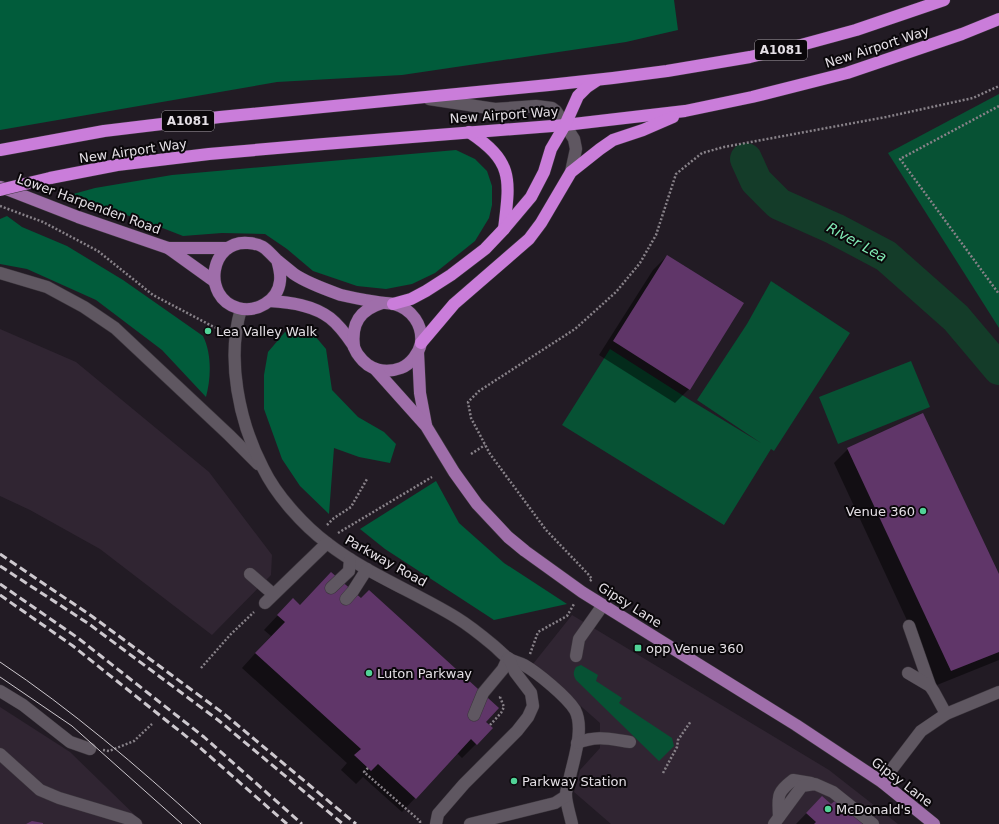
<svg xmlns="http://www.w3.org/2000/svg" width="999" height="824" font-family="'DejaVu Sans',sans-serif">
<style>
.built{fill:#302532}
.green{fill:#075234}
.forest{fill:#015c3b}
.shadow{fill:#0007}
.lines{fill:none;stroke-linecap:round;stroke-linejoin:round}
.river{stroke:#143c29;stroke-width:32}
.building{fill:#603669}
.minor-casing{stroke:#3c363d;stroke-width:13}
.major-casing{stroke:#3c363d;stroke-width:13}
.highway-casing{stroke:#3c363d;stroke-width:13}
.path{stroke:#888289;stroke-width:2.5;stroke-dasharray:2 2;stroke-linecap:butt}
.minor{stroke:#5f5761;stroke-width:12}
.major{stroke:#9f6eaa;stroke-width:12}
.highway{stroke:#ca7dda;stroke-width:12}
.tram{stroke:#cdc8ce;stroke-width:1}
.rail{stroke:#cdc8ce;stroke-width:3;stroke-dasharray:8 4;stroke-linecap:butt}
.highway-bridge-casing{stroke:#3c363d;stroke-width:13;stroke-linecap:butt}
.highway-bridge{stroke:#ca7dda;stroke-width:12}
.poi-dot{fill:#51d397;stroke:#0a070a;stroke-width:1.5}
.labels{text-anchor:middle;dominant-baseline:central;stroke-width:4;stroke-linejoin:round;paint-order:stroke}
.shield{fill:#0a070a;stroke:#a39ea3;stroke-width:1}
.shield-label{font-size:12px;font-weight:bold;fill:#e4dfe5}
.street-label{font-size:13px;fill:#e4dfe5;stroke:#0a070a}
.poi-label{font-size:13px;fill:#e4dfe5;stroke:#0a070a;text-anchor:start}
.water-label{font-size:14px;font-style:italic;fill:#81eab5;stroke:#0a070a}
</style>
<rect width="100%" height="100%" fill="#221b24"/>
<!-- built -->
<g class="built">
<polygon points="0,329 76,362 209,472 272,555 271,575 212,635 100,549 30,510 0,496"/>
<polygon points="572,615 829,770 898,824 611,824 574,792 580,770 600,748 600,723 533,664"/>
<polygon points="0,707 70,752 144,824 0,824"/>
</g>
<!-- green -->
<g class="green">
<polygon points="999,94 999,328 888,153"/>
<polygon points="771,281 850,333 774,451 771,449 724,525 562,425 610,349 690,400 761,443 697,400 747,324"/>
<polygon points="911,361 930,407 838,444 819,397"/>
<path d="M 581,665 L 598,675 L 596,681 L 622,698 L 619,703 L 672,738 L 674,746 L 659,761 L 576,680 C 573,675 573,672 576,667 Z"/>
</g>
<!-- forest -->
<g class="forest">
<polygon points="0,0 674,0 678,30 626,42 402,75 277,82 0,130"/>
<polygon points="456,150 475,159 487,171 492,186 492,205 489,218 475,241 435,273 412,284 386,289 357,286 313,271 287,249 265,234 222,233 183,236 142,220 66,196 95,188 172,175"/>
<path d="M 7,216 L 22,227 L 67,246 L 123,280 L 203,336 C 212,354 211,378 206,397 L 162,350 L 96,300 L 27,269 L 0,264 L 0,219 Z"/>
<polygon points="285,332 315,336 326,349 332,390 358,417 384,432 396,444 390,463 359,457 334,448 329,514 300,486 282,459 264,409 264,375 268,352"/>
<polygon points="436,481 459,523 504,563 567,604 494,620 385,549 360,529"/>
</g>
<!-- shadow -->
<g class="shadow">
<polygon points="667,256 689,389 675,403 599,355 653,270"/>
<polygon points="848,449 999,576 999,660 937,685 834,463"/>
<polygon points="300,606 484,722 476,744 462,758 457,753 402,812 363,777 356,784 354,782 341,770 347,763 242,668 271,636 264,630 279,614"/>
<polygon points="822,797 831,806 861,824 796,824"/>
</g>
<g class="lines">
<!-- river -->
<polyline class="river" points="746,159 756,181 779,204 835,229 886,256 956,318 999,369"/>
</g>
<!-- building -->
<g class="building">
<polygon points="667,255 744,303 690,390 613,341"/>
<polygon points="923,413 999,574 999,652 951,671 847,448"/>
<polygon points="331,572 361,598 369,590 499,708 486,722 493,728 477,745 471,739 416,799 378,764 371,771 368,768 354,755 361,749 255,653 285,622 277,615 293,598 300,605"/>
<polygon points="822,796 831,804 836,800 863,824 814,824 816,822 806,813"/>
<polygon points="32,821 43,823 43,824 26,824"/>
</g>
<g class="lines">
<defs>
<g id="minor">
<polyline points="429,99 495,109 536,106 552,108 556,111 574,139 576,149 571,172"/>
<polyline points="0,273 47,287 84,307 115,328 229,435 258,464"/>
<path d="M 241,309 C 226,359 239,422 263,468 C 276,495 303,525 327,543 C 367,574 415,592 457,618 C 470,626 481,635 493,645 C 498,649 503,655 508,658 C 513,662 519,662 524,665 C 538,673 567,697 575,710 C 585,729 573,761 569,781 C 568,786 565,792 566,797 C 567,806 570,815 572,824"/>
<polyline points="250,574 273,594"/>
<polyline points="331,588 349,571 350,559"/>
<polyline points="346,599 353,591 367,569"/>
<polyline points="265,603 327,543"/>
<polyline points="909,626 930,686"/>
<polyline points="576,656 579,639 603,605"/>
<polyline points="908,673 930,686 934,692 946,714"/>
<polyline points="0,691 23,705 70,742 90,749"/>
<polyline points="474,715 483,693 503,669 508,658"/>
<path d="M 577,743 C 598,735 609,739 630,742"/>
<polyline points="0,754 40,790 59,798 129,819 136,824"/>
<polyline points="882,782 921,731 946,714 999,692"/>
<path d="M 779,817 C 778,796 776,793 793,780 L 811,783"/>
<polyline points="436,824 438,814 464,784 517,731 528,717 533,706 531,693 515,672 509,659"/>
<polyline points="470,824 555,803 566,796"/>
<polyline points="774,824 802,786 815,784 833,792 873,824"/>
</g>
<g id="major">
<polyline points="1,187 78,217 168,248 214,281"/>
<polyline points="168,248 228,248"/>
<path d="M 269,301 C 290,302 313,305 330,318 C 339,325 347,336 353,345 C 355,349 356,353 359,356 C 369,370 385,374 401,368 C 411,364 419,353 421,343 C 423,325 412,309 394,304 C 389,303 382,303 377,302 C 365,300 353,298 341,295 C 327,290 307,283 294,274 C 289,270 283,265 278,261 C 267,251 265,244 248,243 C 210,240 201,297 238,308 C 256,313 278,301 280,281 C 281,273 279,267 277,260"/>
<path d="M 354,347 C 351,323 360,310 382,303"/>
<polyline points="418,352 420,393 426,425"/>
<polyline points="375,369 426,426 454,472 477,504 508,537 525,551 582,592 796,725 882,782 934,824"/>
</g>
<g id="highway">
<path d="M 469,132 C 514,162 510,179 504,229"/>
<polyline points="0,150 104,131 220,117 549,85 613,78 667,71 750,57 801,45 856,30 944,0"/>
<polyline points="50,178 117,165 209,154 324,144 565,125 685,111 752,97 847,73 962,34 999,19"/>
<polyline points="393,304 411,299 426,291 451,275 485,249 504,229 531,197 544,172 551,149 565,125 578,96 587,87 596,81"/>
<polyline points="421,343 454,304 529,239 541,223 571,172 600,149 613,140 643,130 673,117"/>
</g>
</defs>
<!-- minor casing -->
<use href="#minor" class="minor-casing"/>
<!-- major casing -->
<use href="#major" class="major-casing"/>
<!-- highway casing -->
<use href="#highway" class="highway-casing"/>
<!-- path -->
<g class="path">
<polyline points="999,106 900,159 999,294"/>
<polyline points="0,206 43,222 98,251 153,295 212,326 222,330"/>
<polyline points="471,454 485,445"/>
<polyline points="327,525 334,518 351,507 367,479"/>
<polyline points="338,533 432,477"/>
<polyline points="590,581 592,579 588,574 546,530 490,454 471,418 468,402 479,391 575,329 616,292 640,263 656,235 676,174 702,153 724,147 886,117 973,98 999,86"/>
<polyline points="530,654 538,632 567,616 574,604"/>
<polyline points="201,668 230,635 254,612"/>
<polyline points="490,725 501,713 504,707 500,697 501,696"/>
<polyline points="103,750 109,751 134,741 152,724"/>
<polyline points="368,768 364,772 420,821 420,824"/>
<polyline points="663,773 677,747 678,740 691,721"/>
</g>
<!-- minor -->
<use href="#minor" class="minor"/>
<!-- major -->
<use href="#major" class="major"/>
<!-- highway -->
<use href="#highway" class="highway"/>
<!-- tram -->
<g class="tram">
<path d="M 0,662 C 72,710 137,766 201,824"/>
<polyline points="0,677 72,726 182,824"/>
</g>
<!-- rail -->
<g class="rail">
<polyline points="0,554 93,617 223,713 356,824"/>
<polyline points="0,566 89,624 218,720 343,824"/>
<polyline points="0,584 78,638 204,737 302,824"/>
<polyline points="0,595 73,646 197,745 287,824"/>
</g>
<defs>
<polyline id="highway-bridge" points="0,190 50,178"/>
</defs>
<!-- highway-bridge casing -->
<use href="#highway-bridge" class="highway-bridge-casing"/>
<!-- highway-bridge -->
<use href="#highway-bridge" class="highway-bridge"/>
</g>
<!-- markers -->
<g class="poi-dot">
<circle cx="208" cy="331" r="4"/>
<circle cx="923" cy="511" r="4"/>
<rect x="634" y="644" width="8" height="8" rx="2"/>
<circle cx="369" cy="673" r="4"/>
<circle cx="514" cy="781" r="4"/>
<circle cx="828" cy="809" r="4"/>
</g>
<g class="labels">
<!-- shield labels -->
<g class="shield">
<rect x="755" y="40" width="52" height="20" rx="3"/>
<rect x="162" y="111" width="52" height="20" rx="3"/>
</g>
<g class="shield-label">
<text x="781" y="50">A1081</text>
<text x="188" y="121">A1081</text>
</g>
<!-- street labels -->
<g class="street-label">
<text transform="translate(877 47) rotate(-18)">New Airport Way</text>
<text transform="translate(504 115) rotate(-4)">New Airport Way</text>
<text transform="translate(133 151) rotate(-8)">New Airport Way</text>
<text transform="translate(89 204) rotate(20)">Lower Harpenden Road</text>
<text transform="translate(386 561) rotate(29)">Parkway Road</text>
<text transform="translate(630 605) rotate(32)">Gipsy Lane</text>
<text transform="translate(902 782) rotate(37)">Gipsy Lane</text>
</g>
<!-- poi labels -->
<g class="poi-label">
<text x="216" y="331">Lea Valley Walk</text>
<text x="915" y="511" text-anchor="end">Venue 360</text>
<text x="646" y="648">opp Venue 360</text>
<text x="377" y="673">Luton Parkway</text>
<text x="522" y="781">Parkway Station</text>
<text x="836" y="809">McDonald's</text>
</g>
<!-- water labels -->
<g class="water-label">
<text transform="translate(857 242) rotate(29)">River Lea</text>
</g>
</g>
</svg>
